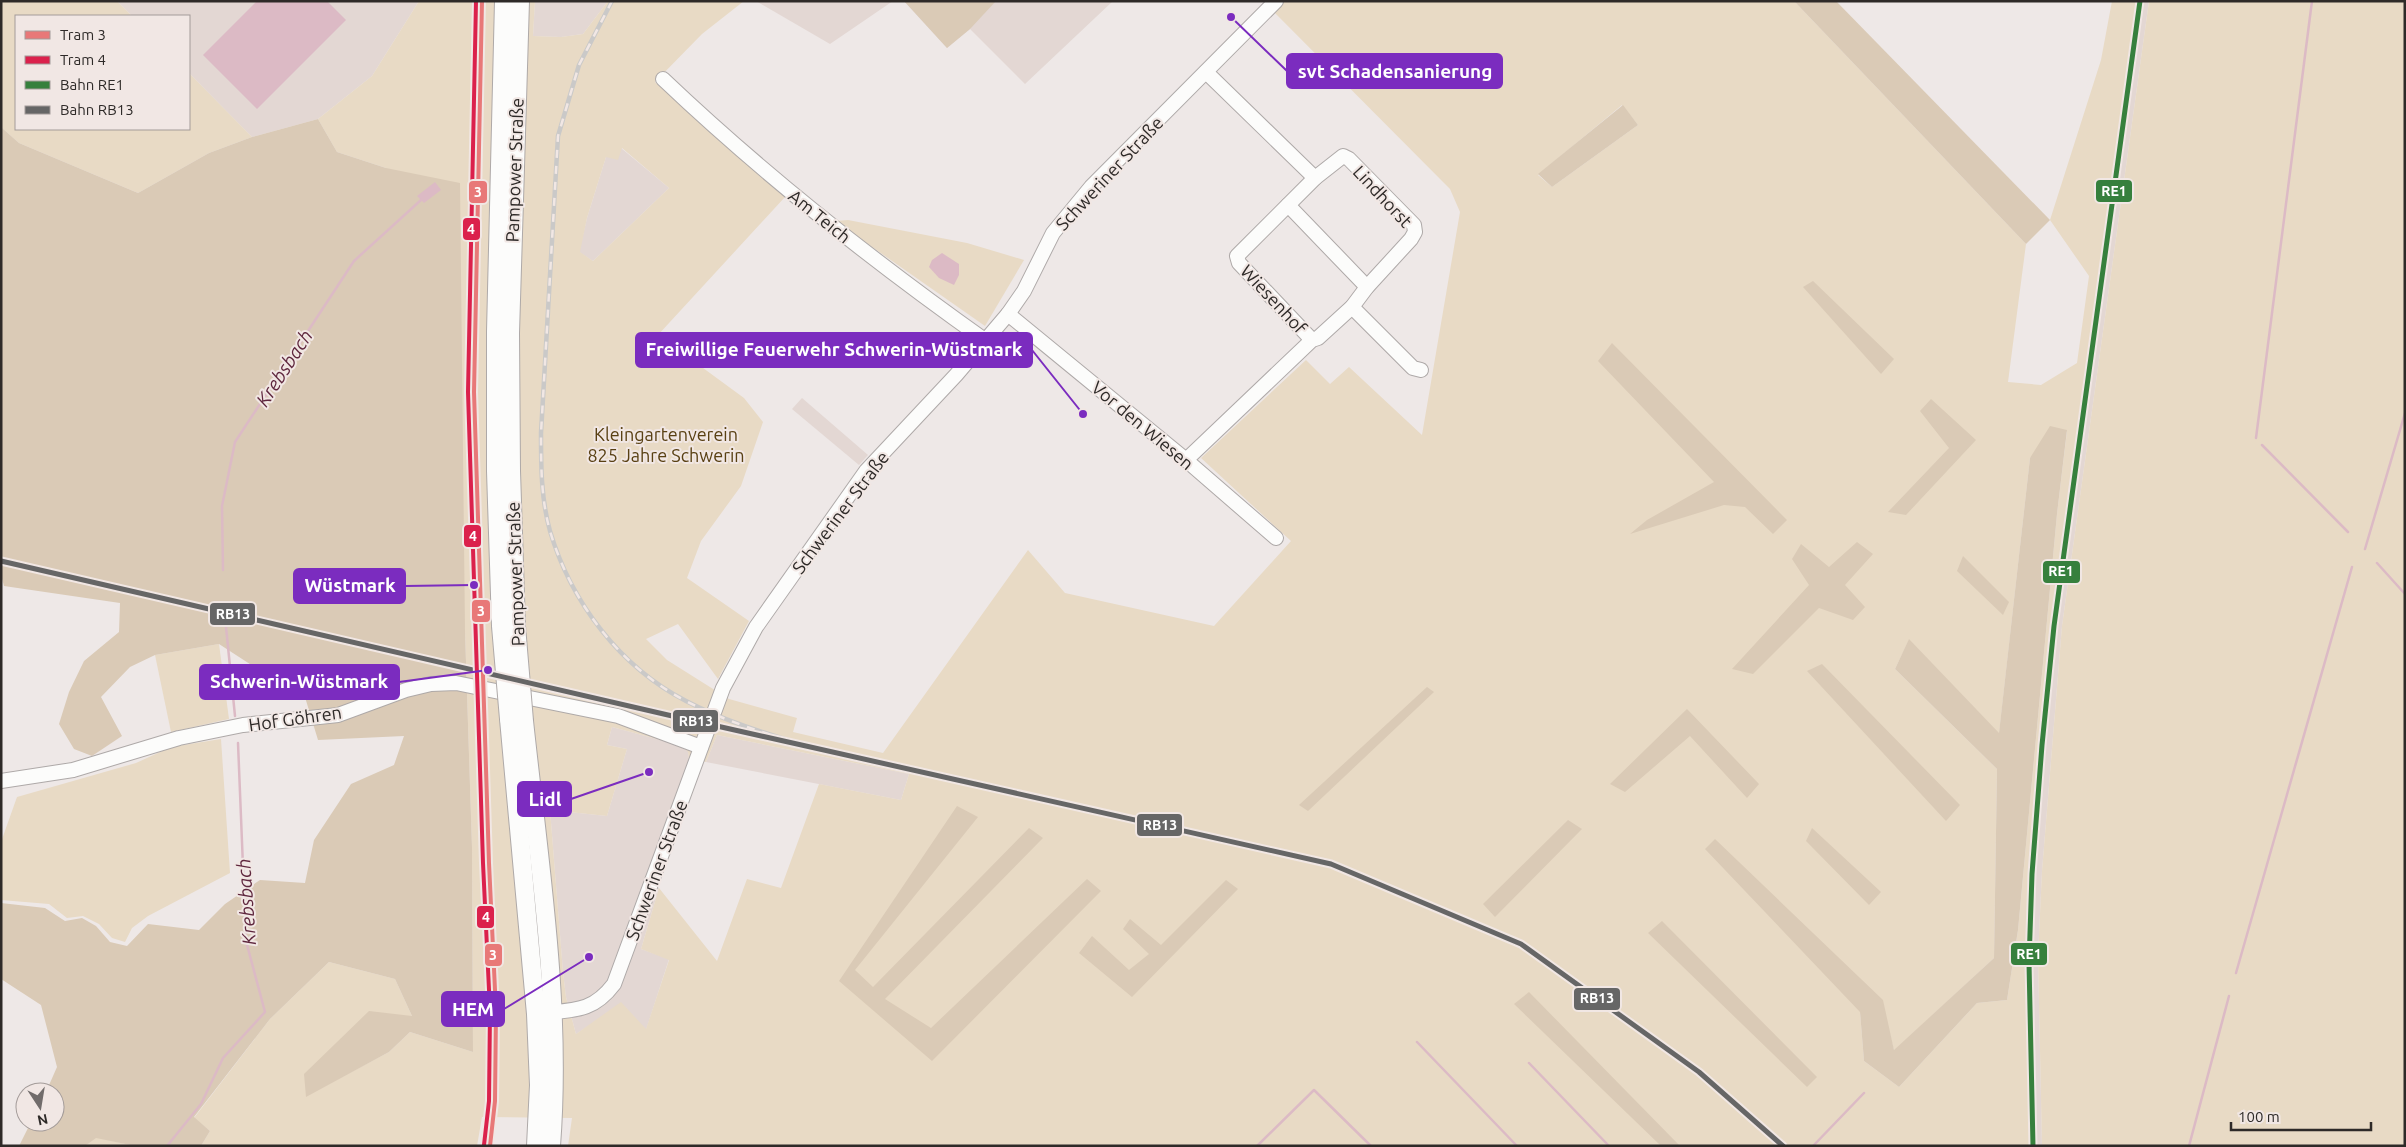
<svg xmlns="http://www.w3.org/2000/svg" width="2406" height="1147" font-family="Ubuntu,sans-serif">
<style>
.built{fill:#e3d7d3}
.green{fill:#e8dac5;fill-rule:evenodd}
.forest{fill:#dacab6}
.water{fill:#dcbac5}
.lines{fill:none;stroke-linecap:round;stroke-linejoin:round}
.stream{stroke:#dcbac5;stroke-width:2.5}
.minor-casing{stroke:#aea9a8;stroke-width:16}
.major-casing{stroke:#aea9a8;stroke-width:20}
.minor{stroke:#fcfcfb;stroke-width:14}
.major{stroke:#fcfcfb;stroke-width:18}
.rail-casing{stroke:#cac9c8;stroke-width:4.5}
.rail{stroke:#f1e7e4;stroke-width:2.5;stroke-dasharray:8;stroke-linecap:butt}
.major-bridge-casing{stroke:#aea9a8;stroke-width:20;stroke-linecap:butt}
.major-bridge{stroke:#fcfcfb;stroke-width:18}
.rail-1-casing{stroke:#f1e7e4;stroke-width:9}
.rail-2-casing{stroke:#f1e7e4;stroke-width:9}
.rail-1{stroke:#36803d;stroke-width:5}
.rail-2{stroke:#666;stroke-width:5}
.tram-1-casing{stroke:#f1e7e4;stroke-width:8}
.tram-2-casing{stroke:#f1e7e4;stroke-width:8}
.tram-1{stroke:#e87878;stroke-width:4}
.tram-2{stroke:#db214c;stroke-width:4}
.labels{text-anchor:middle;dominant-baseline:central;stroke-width:4;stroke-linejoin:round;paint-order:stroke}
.street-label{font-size:18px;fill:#2e2a28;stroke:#f1e7e4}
.park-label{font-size:18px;fill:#594013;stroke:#f1e7e4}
.water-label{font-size:19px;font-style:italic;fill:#5f273e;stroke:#f1e7e4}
.leader{fill:none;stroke:#7b2cbf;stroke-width:2}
.callout-dot{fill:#7b2cbf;stroke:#f1e7e4;stroke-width:2}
.callout{fill:#7b2cbf;stroke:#7b2cbf;stroke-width:2}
.callout-label{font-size:19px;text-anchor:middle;font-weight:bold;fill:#fff}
.line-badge{stroke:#f1e7e4;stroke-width:2}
.badge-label{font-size:14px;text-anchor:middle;font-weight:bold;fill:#fff}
</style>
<rect width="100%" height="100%" fill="#eee8e7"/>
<!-- built -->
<g class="built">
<polygon points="117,1 419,1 372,76 318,119 252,137 189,73 189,16 132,16"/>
<polygon points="535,1 608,1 583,34 561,37 533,36"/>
<polygon points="756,1 893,1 830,44"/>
<polygon points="904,1 1113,1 1025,84 970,29 947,48"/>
<polygon points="2136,1 2149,1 2062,626 2042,871 2038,956 2042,1146 2030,1146 2025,956 2040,743 2052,625"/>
<polygon points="621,148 669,188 593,261 579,252 587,218 606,157"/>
<polygon points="802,398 868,455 859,465 792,409"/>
<polygon points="612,727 683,746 688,751 689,759 646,880 659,888 641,949 669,959 646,1030 596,1021 576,1034 566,997 563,972 550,810 607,816 627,749 607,745"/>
<polygon points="717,735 909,774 901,800 706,762"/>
</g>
<!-- green -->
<g class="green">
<polygon points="1,1 117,1 132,16 16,16 16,129 189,129 189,73 252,137 209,153 138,193 19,143 1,127"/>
<path d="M 419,1 L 535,1 L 533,36 L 561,37 L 583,34 L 608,1 L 744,1 L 702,34 L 655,82 L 785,197 L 658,335 L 744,398 L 763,422 L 741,486 L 701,541 L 687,578 L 749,621 L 718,679 L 678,624 L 646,639 L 667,660 L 729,699 L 797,718 L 793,732 L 883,753 L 1028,550 L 1065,593 L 1214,626 L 1291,541 L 1201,458 L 1306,360 L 1330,384 L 1349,367 L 1422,435 L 1460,212 L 1450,189 L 1270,8 L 1276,1 L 1794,1 L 2026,244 L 2008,382 L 2041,385 L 2077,363 L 2089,276 L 2050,220 L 2101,60 L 2112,1 L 2136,1 L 2052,625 L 2040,743 L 2025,956 L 2030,1146 L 568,1146 L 572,1118 L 482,1117 L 477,1146 L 201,1146 L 210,1131 L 194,1118 L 270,1019 L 329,962 L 395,979 L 412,1016 L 306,1096 L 389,1052 L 410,1032 L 473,1052 L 472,847 L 465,631 L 386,168 L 337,152 L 318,119 L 372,76 ZM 1622,105 L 1638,125 L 1552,187 L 1538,175 ZM 622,148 L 669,188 L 593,261 L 580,252 L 587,218 L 606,157 L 618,160 ZM 2067,431 L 2057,514 L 2018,930 L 2007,1000 L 1977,1003 L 1899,1087 L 1864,1061 L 1860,1012 L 1889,1030 L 1894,1051 L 1994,958 L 1997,769 L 1895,669 L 1909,640 L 1999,734 L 2030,458 ZM 612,727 L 683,746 L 688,752 L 689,759 L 706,762 L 717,735 L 909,774 L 901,800 L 819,784 L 781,888 L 747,879 L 717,961 L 659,888 L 641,949 L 669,960 L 646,1029 L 621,1002 L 576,1034 L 566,997 L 563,972 L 550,810 L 607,816 L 627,749 L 607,745 Z"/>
<polygon points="2149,1 2405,1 2405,1146 2042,1146 2038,956 2042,871 2062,626"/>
<polygon points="848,220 967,243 1024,260 985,326 835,221"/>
<polygon points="219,644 229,719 171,732 155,655"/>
<polygon points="221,739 230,873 148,916 132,928 125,942 112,938 99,924 83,916 67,918 49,904 1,900 1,842 17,797 136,763 171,747"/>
<polygon points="95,1137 135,1146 85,1146"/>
</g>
<!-- forest -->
<g class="forest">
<polygon points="904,1 996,1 970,29 947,48"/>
<polygon points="1794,1 1836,1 2050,220 2026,244"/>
<polygon points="1623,105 1638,125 1552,187 1538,174"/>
<polygon points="318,119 337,152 386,168 460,183 465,631 472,847 473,1052 410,1032 389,1052 306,1097 304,1074 369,1011 412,1016 395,979 329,962 270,1019 194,1117 210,1131 201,1146 135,1146 96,1138 85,1146 19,1146 31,1122 55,1122 55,1092 46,1092 57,1067 41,1005 1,979 1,903 45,908 65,921 82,918 96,926 110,942 127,946 148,924 199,930 225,904 260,880 305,883 314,840 351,784 394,765 404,736 318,740 301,684 256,668 219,644 155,655 130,667 101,697 122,736 92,756 74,749 59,724 69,692 84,661 119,632 120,603 4,586 1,575 1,127 19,143 138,193 209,153 252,137"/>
<polygon points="1813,281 1894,359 1881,374 1803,287"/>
<polygon points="1612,343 1787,520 1773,534 1745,507 1724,505 1630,534 1647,520 1714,482 1598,361"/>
<polygon points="1931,399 1976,440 1906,515 1888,512 1949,448 1920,411"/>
<polygon points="2050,426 2067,430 2057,514 2018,930 2007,1000 1977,1003 1899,1087 1864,1061 1860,1012 1705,849 1715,839 1883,1000 1894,1050 1994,958 1997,769 1895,669 1909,639 1999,733 2030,458"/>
<polygon points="1857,542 1873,554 1845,585 1865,607 1853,620 1819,608 1753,674 1732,669 1809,585 1792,559 1801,544 1829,567"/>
<polygon points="1963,556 2009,602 2003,615 1957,571"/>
<polygon points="1822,664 1960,805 1946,821 1807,671"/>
<polygon points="1427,687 1434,692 1308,811 1299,805"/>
<polygon points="1687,709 1759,784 1747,798 1690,736 1625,792 1610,784"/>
<polygon points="957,806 978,817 855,970 873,987 1029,828 1043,838 885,999 931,1028 1087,879 1101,891 932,1061 839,981"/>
<polygon points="1568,820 1582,829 1495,917 1483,904"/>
<polygon points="1812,828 1881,892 1869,905 1806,841"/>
<polygon points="1226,880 1238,889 1132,997 1079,953 1092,936 1129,970 1149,954 1123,929 1130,919 1161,945"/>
<polygon points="1662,921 1817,1077 1807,1087 1648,933"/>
<polygon points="1529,992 1680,1146 1661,1146 1514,1004"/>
</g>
<!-- water -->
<g class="water">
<polygon points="257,1 327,1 346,20 257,109 203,55"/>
<polygon points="435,182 441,190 424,203 417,196"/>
<polygon points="942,253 959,264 959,275 954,285 939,278 929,267 932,260"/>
</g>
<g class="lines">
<!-- stream -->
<g class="stream">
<polyline points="2256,438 2312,1"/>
<polyline points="2262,445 2348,532"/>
<polyline points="2365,549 2405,413"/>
<polyline points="2377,563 2405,594"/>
<polyline points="223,570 222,506 235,442 354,261 421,200"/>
<polyline points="226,627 235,716"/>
<polyline points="2236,973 2352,567"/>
<polyline points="1417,1042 1517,1146"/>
<polyline points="1529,1063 1609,1146"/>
<polyline points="167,1146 201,1104 223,1058 265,1012 246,941 238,743"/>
<polyline points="1257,1146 1314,1090 1371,1146"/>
<polyline points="1813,1146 1864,1093"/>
<polyline points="2189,1146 2229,996"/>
</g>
<defs>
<g id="minor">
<polyline points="1206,72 1315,178"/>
<path d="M 663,79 C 764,175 873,261 986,341"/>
<polyline points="1288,205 1367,287"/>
<polyline points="1352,307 1413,368 1421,370"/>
<polyline points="1008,314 1186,460 1276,538"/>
<polyline points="1186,460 1312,340 1239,263 1237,256 1315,178 1343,156 1349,159 1414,225 1415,232 1411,239 1367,287 1352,307 1318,338 1312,340"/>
<polyline points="1,781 73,770 179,738 243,725 338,715 406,690 431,684 456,683 618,716 701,747"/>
<path d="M 542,1013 C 574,1010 593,1012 614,984 L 723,688 L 756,627 L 866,471 L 956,375 L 1008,314 L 1024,291 L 1053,233 L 1091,187 L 1276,1"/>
</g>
<g id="major">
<polyline points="501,626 496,471 496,332 504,1"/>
<polyline points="516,626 511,471 510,333 520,1"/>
<polyline points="509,719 536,1014 539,1085 536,1146"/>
<path d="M 524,721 C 539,862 562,1004 551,1146"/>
</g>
</defs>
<!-- minor casing -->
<use href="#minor" class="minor-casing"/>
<!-- major casing -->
<use href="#major" class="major-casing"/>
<!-- minor -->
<use href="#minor" class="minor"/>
<!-- major -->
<use href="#major" class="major"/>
<defs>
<path id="rail" d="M 612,1 L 579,65 L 558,136 L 541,433 C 541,466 541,499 550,531 C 571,602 620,667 686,701 C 726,722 771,735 814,748"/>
</defs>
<!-- rail casing -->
<use href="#rail" class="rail-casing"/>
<!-- rail -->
<use href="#rail" class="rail"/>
<defs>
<g id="major-bridge">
<polyline points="501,626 509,719"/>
<polyline points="516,626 524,721"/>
</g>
</defs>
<!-- major-bridge casing -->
<use href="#major-bridge" class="major-bridge-casing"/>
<!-- major-bridge -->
<use href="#major-bridge" class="major-bridge"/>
<defs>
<polyline id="rail-1" points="2033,1146 2029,963 2032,874 2042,745 2054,626 2140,1"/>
<polyline id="rail-2" points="1,561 668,715 1331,864 1521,944 1699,1072 1783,1146"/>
</defs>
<!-- rail-1 casing -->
<use href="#rail-1" class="rail-1-casing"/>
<!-- rail-2 casing -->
<use href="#rail-2" class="rail-2-casing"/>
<!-- rail-1 -->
<use href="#rail-1" class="rail-1"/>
<!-- rail-2 -->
<use href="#rail-2" class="rail-2"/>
<defs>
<polyline id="tram-1" points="482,1 474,392 489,863 496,1011 495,1101 490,1146"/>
<polyline id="tram-2" points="476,1 468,392 483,863 490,1011 489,1101 484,1145"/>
</defs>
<!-- tram-1 casing -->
<use href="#tram-1" class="tram-1-casing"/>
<!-- tram-2 casing -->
<use href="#tram-2" class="tram-2-casing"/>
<!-- tram-1 -->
<use href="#tram-1" class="tram-1"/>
<!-- tram-2 -->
<use href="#tram-2" class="tram-2"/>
</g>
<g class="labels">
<!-- street labels -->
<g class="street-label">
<text transform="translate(514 170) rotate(-88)">Pampower Straße</text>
<text transform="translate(1109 173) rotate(-47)">Schweriner Straße</text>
<text transform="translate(1383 196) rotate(47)">Lindhorst</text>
<text transform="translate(820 216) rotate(39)">Am Teich</text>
<text transform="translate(1274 299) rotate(47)">Wiesenhof</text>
<text transform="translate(1143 425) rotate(40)">Vor den Wiesen</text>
<text transform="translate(840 512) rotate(-53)">Schweriner Straße</text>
<text transform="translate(515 574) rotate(-92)">Pampower Straße</text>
<text transform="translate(295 718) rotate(-8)">Hof Göhren</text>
<text transform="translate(656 870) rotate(-70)">Schweriner Straße</text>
</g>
<!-- park labels -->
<g class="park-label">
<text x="666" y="434">Kleingartenverein<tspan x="666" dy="21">825 Jahre Schwerin</tspan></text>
</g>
<!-- water labels -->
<g class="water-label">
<text transform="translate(284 368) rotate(-57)">Krebsbach</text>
<text transform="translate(246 902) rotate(-94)">Krebsbach</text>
</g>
</g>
<!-- callouts -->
<path class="leader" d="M1231 17L1287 71M1083 414L1032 350M474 585L405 586M488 670L399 682M649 772L571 799M589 957L504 1009"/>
<g class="callout-dot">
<circle cx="1231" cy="17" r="5"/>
<circle cx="1083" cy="414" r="5"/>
<circle cx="474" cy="585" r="5"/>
<circle cx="488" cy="670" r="5"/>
<circle cx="649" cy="772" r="5"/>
<circle cx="589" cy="957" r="5"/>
</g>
<g class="callout">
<rect x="1287" y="54" width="215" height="34" rx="5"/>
<rect x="636" y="333" width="396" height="34" rx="5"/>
<rect x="294" y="569" width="111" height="34" rx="5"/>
<rect x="200" y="665" width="199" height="34" rx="5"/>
<rect x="518" y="782" width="53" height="34" rx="5"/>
<rect x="442" y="992" width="62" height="34" rx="5"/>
</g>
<g class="callout-label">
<text x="1395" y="78">svt Schadensanierung</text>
<text x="834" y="356">Freiwillige Feuerwehr Schwerin-Wüstmark</text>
<text x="350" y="592">Wüstmark</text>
<text x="299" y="688">Schwerin-Wüstmark</text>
<text x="545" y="806">Lidl</text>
<text x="473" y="1016">HEM</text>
</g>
<g class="line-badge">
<rect x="2095" y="179" width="38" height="24" rx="5" fill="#36803d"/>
<rect x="468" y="180" width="20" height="24" rx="5" fill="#e87878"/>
<rect x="462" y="217" width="19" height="24" rx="5" fill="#db214c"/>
<rect x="463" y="524" width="19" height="24" rx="5" fill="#db214c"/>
<rect x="2042" y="560" width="39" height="24" rx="5" fill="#36803d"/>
<rect x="471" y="599" width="20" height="24" rx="5" fill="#e87878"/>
<rect x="209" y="602" width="47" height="24" rx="5" fill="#666"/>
<rect x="672" y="709" width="47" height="24" rx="5" fill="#666"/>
<rect x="1136" y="813" width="47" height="24" rx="5" fill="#666"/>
<rect x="476" y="905" width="19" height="24" rx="5" fill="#db214c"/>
<rect x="2010" y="942" width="38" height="24" rx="5" fill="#36803d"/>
<rect x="484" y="943" width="19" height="24" rx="5" fill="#e87878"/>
<rect x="1573" y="987" width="48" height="24" rx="5" fill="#666"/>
</g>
<g class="badge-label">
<text x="2114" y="196">RE1</text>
<text x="478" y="197">3</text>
<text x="471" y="234">4</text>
<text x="473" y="541">4</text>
<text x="2061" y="576">RE1</text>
<text x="481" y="616">3</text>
<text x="233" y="619">RB13</text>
<text x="696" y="726">RB13</text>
<text x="1160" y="830">RB13</text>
<text x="486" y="922">4</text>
<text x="2029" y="959">RE1</text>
<text x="493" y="960">3</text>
<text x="1597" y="1003">RB13</text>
</g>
<!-- border -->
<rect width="2406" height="1147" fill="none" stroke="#2e2a28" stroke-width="5"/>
<!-- legend -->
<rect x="15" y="15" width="175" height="115" fill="#f1e7e4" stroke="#a39b99"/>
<rect x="25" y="31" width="25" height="8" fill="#e87878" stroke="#a39b99"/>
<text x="60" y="40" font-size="15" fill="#2e2a28">Tram 3</text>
<rect x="25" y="56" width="25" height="8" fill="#db214c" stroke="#a39b99"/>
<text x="60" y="65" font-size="15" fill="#2e2a28">Tram 4</text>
<rect x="25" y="81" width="25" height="8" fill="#36803d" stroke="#a39b99"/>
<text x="60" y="90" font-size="15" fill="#2e2a28">Bahn RE1</text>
<rect x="25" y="106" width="25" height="8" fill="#666666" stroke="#a39b99"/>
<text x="60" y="115" font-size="15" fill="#2e2a28">Bahn RB13</text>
<!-- north arrow -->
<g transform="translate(40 1107) rotate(168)"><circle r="24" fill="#f1e7e4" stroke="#a39b99"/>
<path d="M0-4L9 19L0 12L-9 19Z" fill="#716c6b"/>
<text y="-8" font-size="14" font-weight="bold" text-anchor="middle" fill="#2e2a28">N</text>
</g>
<!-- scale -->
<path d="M2231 1122v8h140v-8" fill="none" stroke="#2e2a28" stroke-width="2.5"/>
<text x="2238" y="1122" font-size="15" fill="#2e2a28" stroke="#f1e7e4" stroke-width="4" paint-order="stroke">100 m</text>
</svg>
